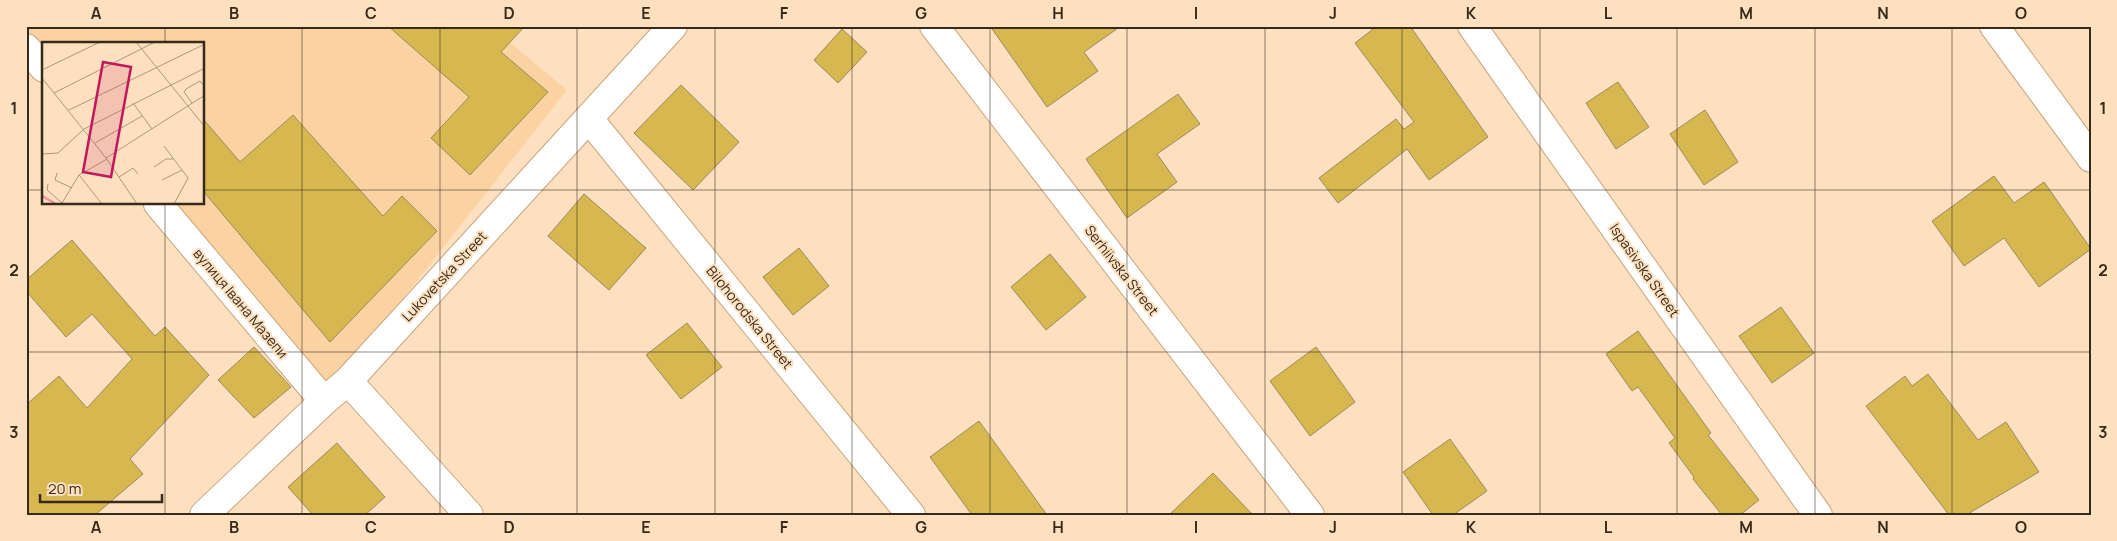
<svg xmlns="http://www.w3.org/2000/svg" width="2117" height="541" font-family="Manrope,sans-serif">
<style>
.built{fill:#fbd3a3}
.building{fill:#d7b750;stroke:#9b8b5c}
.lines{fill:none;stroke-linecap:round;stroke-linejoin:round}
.minor-casing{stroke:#c7a57d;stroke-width:30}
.minor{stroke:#fff;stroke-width:28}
.grid{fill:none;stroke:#382a1a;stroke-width:1;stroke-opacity:0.55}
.labels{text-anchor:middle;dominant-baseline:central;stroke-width:4;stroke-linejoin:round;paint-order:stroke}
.street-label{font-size:14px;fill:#382a1a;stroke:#fde0bf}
.inset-river{fill:none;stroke:#f78f9e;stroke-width:2.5}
.inset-road{fill:none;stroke:#ae977d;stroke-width:1}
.view{fill:#c2185b;fill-opacity:0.15;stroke:#c2185b;stroke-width:2.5}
.inset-edge{fill:none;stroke:#382a1a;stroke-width:2.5}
.neatline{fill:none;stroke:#382a1a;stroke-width:2}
.grid-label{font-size:16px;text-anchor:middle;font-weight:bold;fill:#382a1a}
</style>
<rect width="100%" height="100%" fill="#fde0bf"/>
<!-- built -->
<polygon class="built" points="26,26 490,26 567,90 324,399 163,204 204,204 204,44 44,44 44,59 26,38"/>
<!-- building -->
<g class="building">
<polygon points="388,26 525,26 501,52 548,92 470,175 431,138 469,97"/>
<polygon points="990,26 1121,26 1084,52 1098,71 1047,107"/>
<polygon points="1377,26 1410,26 1488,137 1429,180 1407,149 1338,203 1319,178 1396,119 1404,129 1414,122 1355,43"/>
<polygon points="842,29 867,52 838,83 814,60"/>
<polygon points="1618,82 1649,127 1616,149 1586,103"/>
<polygon points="681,85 739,142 693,190 634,133"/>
<polygon points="1178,94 1200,124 1157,154 1177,182 1127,218 1086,159"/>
<polygon points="1705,110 1738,162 1704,185 1670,134"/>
<polygon points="293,115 383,216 402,196 437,231 330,342 204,192 204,120 240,162"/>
<polygon points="1994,176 2014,203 2044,182 2091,249 2039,287 2004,238 1964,266 1932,221"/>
<polygon points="584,194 646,248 609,290 548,236"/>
<polygon points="72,240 155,336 165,327 209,375 130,459 143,474 95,515 26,515 26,405 59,376 87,408 132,359 92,314 66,337 26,291 26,280"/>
<polygon points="799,248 829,286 793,315 763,277"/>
<polygon points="1050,254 1086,297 1046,330 1011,287"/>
<polygon points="1781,307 1814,353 1772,383 1739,336"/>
<polygon points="687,323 722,367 681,399 646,355"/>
<polygon points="1638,331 1711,433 1708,435 1759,500 1740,515 1722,515 1693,479 1694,477 1669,443 1675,438 1638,387 1632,391 1606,354"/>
<polygon points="254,347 291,387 254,418 218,380"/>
<polygon points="1316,347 1355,402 1310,436 1270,381"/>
<polygon points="1928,374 1978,440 2006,422 2039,472 1966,515 1949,515 1866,406 1905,376 1912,386"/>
<polygon points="979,421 1047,515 972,515 930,457"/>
<polygon points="1450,439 1487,491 1453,515 1433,515 1403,472"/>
<polygon points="337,443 385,497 365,515 313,515 288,487"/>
<polygon points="1213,473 1253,515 1169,515"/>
</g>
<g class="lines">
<defs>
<g id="minor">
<polyline points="934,26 1310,515"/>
<polyline points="1472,26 1818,515"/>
<polyline points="1994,26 2091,158"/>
<polyline points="26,48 44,68"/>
<polyline points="589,119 911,515"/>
<polyline points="158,204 324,401"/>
<polyline points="348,381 469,515"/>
<polyline points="204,515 324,401 348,381 673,26"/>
</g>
</defs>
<!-- minor casing -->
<use href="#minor" class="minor-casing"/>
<!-- minor -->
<use href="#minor" class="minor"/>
</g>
<!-- grid -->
<path class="grid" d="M 165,26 L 165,44M 302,26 L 302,515M 440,26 L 440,515M 577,26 L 577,515M 715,26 L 715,515M 852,26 L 852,515M 990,26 L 990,515M 1127,26 L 1127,515M 1265,26 L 1265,515M 1402,26 L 1402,515M 1540,26 L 1540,515M 1677,26 L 1677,515M 1815,26 L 1815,515M 1952,26 L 1952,515M 26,190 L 44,190M 204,190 L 2091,190M 165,204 L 165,515M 26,352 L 2091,352"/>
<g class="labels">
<!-- street labels -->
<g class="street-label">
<text transform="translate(1122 270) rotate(52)">Serhiivska Street</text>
<text transform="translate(1645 270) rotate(55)">Ispasivska Street</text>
<text transform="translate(444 276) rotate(-47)">Lukovetska Street</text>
<text transform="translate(241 303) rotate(50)">вулиця Івана Мазепи</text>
<text transform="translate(750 317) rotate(51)">Bilohorodska Street</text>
</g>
</g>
<!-- overview -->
<g transform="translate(42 42)">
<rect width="162" height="162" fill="#fde0bf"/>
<path class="inset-river" d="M 0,154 L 14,162"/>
<path class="inset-road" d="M 94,0 L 163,85M 0,28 L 58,0M 0,36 L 64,116 L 95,162M 12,51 L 113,0M 91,61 L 110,87M 150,61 L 142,50 L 144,47 L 158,39 L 163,45M 27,68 L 163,2M 53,101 L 100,74M 122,104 L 146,136 L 132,162M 0,112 L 16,111 L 42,87 L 163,26M 64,116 L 163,53M 112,125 L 124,117 L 131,117M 15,131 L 13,138 L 30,146M 37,133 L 60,162M 77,135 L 91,126 L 96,132M 120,138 L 140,128M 6,142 L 5,148 L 20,161M 20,161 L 37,133 L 65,117"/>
<path class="view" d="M 61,20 L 89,25 L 69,135 L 41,130 Z"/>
<rect width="162" height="162" class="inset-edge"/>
</g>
<!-- border -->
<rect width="2117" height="541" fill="none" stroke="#fde0bf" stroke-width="55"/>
<!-- scale -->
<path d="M40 494v8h122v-8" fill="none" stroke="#382a1a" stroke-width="2.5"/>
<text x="48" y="494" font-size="15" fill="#382a1a" stroke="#fde0bf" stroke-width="4" paint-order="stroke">20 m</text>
<rect x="28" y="28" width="2062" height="486" class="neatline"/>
<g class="grid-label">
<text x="96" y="19">A</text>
<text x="234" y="19">B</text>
<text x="371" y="19">C</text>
<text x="509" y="19">D</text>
<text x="646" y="19">E</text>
<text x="784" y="19">F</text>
<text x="921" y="19">G</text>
<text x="1058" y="19">H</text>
<text x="1196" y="19">I</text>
<text x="1333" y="19">J</text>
<text x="1471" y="19">K</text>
<text x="1608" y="19">L</text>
<text x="1746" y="19">M</text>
<text x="1883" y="19">N</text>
<text x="2021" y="19">O</text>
<text x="14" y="114">1</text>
<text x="2103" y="114">1</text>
<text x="14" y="276">2</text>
<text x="2103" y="276">2</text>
<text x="14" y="438">3</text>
<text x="2103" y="438">3</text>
<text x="96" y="533">A</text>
<text x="234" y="533">B</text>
<text x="371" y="533">C</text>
<text x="509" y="533">D</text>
<text x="646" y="533">E</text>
<text x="784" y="533">F</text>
<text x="921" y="533">G</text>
<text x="1058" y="533">H</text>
<text x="1196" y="533">I</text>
<text x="1333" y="533">J</text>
<text x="1471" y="533">K</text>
<text x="1608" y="533">L</text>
<text x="1746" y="533">M</text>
<text x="1883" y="533">N</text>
<text x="2021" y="533">O</text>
</g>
</svg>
